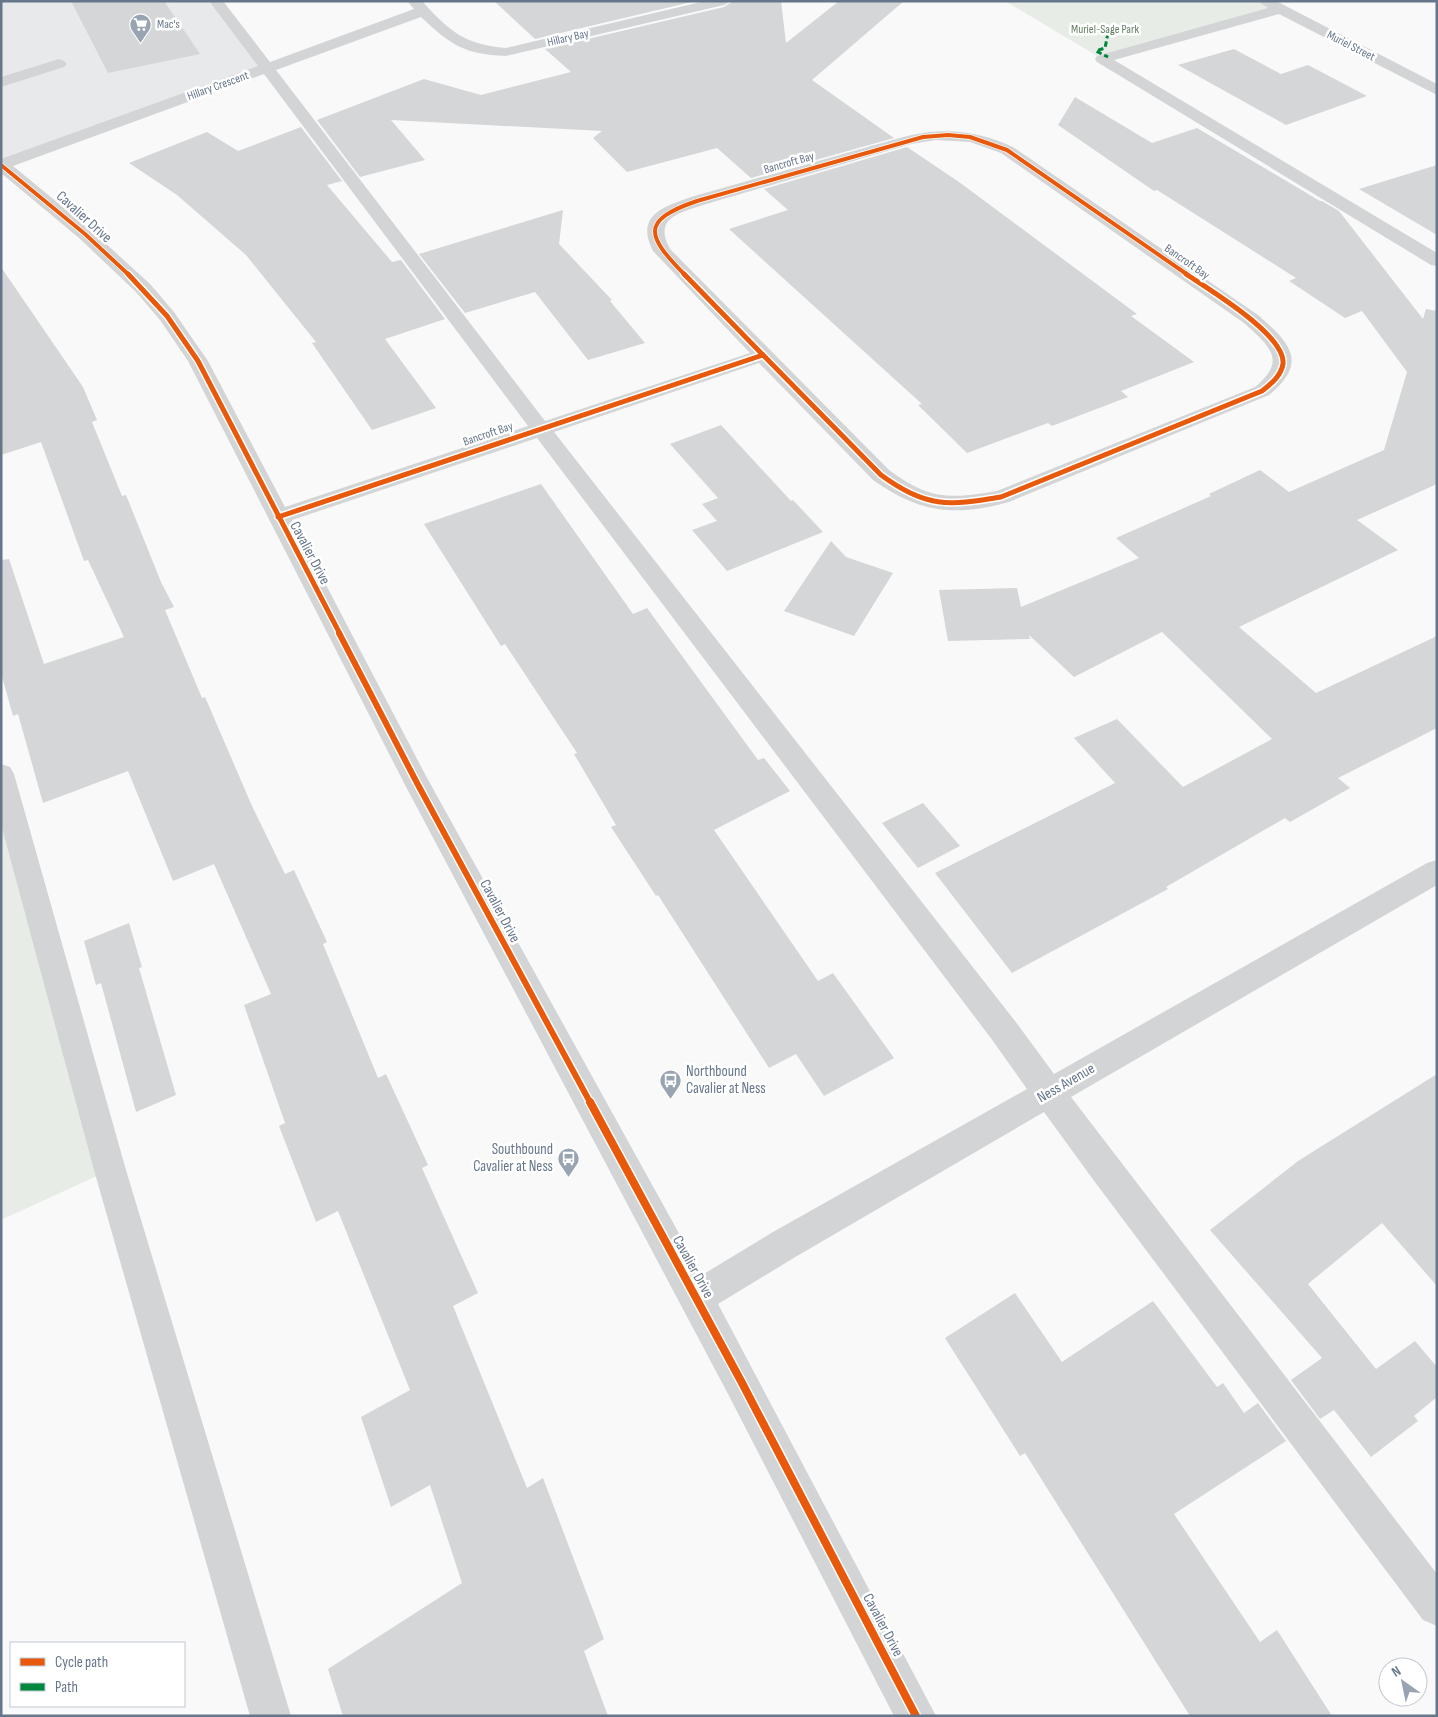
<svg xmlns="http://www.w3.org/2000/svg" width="1438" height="1717" font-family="'Sofia Sans Condensed',sans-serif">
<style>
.built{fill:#e8e9ea}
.green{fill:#e8ece7}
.building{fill:#d5d6d7}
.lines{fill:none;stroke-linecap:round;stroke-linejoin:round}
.minor{fill:#d3d4d5;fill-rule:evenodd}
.quiet{stroke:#00873e;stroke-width:3;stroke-dasharray:5.5 3;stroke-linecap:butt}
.cycleway-far3-casing{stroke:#fff;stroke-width:5.5}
.cycleway-far2-casing{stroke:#fff;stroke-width:8}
.cycleway-far1-casing{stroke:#fff;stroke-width:9}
.cycleway-casing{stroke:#fff;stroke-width:11}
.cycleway-far3{stroke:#e8590c;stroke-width:4}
.cycleway-far2{stroke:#e8590c;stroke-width:5}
.cycleway-far1{stroke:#e8590c;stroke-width:6}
.cycleway{stroke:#e8590c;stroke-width:8}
.labels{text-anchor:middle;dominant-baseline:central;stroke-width:5;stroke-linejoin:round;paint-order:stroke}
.far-poi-label{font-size:12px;fill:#66768b;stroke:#fff;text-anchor:start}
.far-park-label{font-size:12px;fill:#647c62;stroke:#fff}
.far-street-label{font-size:12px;fill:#66768b;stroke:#fff}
.street-label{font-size:15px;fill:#66768b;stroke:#fff}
.poi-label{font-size:15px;fill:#66768b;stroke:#fff;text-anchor:start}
</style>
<rect width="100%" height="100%" fill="#f9f9f9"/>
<!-- built -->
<polygon class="built" points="1,1 216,1 268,68 1,165"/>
<!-- green -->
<g class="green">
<polygon points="1005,1 1265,1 1281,9 1102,59"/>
<polygon points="1,770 110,1170 1,1220"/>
</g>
<!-- building -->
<g class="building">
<polygon points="71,1 164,1 200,54 108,73"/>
<polygon points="494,1 696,1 535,39"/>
<polygon points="733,1 781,1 786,43 839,1 904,1 812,80 894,138 751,178 717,148 627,172 593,138 602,131 391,120 425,160 360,177 317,120 424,79 481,95 571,72 545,49 724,7"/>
<polygon points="1234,49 1281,74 1308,65 1367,96 1286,125 1178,65"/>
<polygon points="1075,97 1152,143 1197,128 1320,201 1322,201 1339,211 1423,319 1426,309 1437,311 1437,484 1357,520 1398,550 1239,627 1316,693 1437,636 1437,728 1338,778 1350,788 1290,822 1285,818 1166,887 1168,889 1012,973 935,873 1115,783 1074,738 1117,719 1183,787 1272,739 1162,632 1074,677 1029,635 1030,639 948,641 939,590 1017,588 1021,607 1139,558 1116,538 1211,496 1209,494 1260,470 1289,492 1384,450 1407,372 1362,311 1345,318 1289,281 1296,278 1157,190 1154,191 1058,125"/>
<polygon points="301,127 342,181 327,185 392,262 401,260 445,319 385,339 436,408 372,430 312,343 316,342 246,255 177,195 129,163 207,132 238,151"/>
<polygon points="907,147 959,182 1137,314 1131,316 1194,362 1121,391 1128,397 1052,426 1048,423 967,453 918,405 922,404 729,229 788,210 764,189"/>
<polygon points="1437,165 1437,235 1359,189"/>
<polygon points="563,210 559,244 612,300 610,301 645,343 588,360 535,292 465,313 419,254"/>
<polygon points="1,267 83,387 97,420 92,422 122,496 126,495 161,582 174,607 165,610 202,698 205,697 252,806 285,874 294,870 327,942 323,944 378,1078 386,1074 428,1165 422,1168 478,1293 453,1306 527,1488 543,1478 604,1639 584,1651 608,1716 343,1716 328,1669 462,1583 430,1485 391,1507 361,1417 410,1390 338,1211 316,1222 279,1126 285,1123 244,1005 271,994 214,864 173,881 128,771 43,803 18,714 13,716 1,673 1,560 9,559 44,664 124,637 88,560 84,561 41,442 1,455"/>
<polygon points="721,425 791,501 793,500 823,532 727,571 692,530 717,521 702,504 718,498 670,444"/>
<polygon points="541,484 633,614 647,608 758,760 764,758 790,791 714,830 818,981 833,973 894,1058 824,1096 796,1054 769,1068 658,895 656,896 611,827 616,825 574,754 577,753 505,644 501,646 424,524"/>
<polygon points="831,541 846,557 893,573 854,636 784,611"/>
<polygon points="923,803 960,846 918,868 882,823"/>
<polygon points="129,923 142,967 139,968 176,1095 136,1112 101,983 96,985 84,941"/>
<polygon points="1437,1074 1437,1286 1382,1223 1308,1284 1376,1369 1415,1341 1437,1367 1437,1397 1414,1416 1418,1421 1371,1457 1334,1410 1320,1419 1291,1380 1322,1358 1210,1230 1298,1161"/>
<polygon points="1015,1293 1062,1362 1153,1301 1217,1387 1223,1383 1244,1413 1258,1403 1286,1441 1174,1514 1260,1642 1277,1630 1332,1716 1190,1716 1025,1453 1020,1456 945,1338"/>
</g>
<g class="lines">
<!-- minor -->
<g class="minor">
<path d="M 209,1 L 223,1 L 270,62 L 414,9 L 407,1 L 422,1 C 449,31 465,45 506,48 L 705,1 L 731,1 L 724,5 L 506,56 C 463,54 451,45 421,17 L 276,70 L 545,421 L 750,353 L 653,251 C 635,216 662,207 691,197 L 903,137 C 942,127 976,130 1013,147 L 1258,315 C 1290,343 1309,362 1269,395 L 1009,502 C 955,517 919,513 873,480 L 759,363 L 554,432 L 1015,1021 L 1054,1074 L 1427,863 L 1437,860 L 1437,885 L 1071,1097 L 1437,1574 L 1437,1626 L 1423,1620 L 1089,1174 L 1044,1112 L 797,1256 L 718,1304 L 936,1716 L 894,1716 L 728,1394 L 404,783 L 188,361 L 160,320 L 136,292 L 79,238 L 1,173 L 1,159 L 258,66 ZM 264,74 L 528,426 L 285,507 L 208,361 L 174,312 L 150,284 L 91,230 L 13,166 ZM 936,140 L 970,142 L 1001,153 L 1244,323 C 1269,346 1288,360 1255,387 L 997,491 C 948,499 930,500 889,470 L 670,249 C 653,218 679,213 703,205 L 911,144 ZM 537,438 L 993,1041 L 1027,1089 L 773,1232 L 702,1275 L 426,776 L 292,520 Z"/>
<polygon points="1258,1 1276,1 1437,84 1437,95 1279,14 1114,60 1437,253 1437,266 1431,265 1097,62 1095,59 1097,56 1268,8"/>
<polygon points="59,59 64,61 67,64 64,67 1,87 1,77"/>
<polygon points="1,764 10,767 14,774 126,1170 291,1716 250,1716 94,1170 1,824"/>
</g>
<!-- quiet -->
<polyline class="quiet" points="1108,33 1105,48 1096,51 1108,57"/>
<defs>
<g id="cycleway-far3">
<polyline points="1,165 85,234 129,275"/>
<path d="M 685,275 C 648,237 638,221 697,201 L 923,137 L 948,135 L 970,137 L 1007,150 L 1188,275"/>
</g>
<g id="cycleway-far2">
<polyline points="128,274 167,316 198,361 340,634"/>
<polyline points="684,274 763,355"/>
<path d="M 763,355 L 881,475 C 926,508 948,506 1001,497 L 1262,391 C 1271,384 1281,376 1283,364 C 1286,335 1208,289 1186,274"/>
<polyline points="278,517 763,355"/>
</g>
<polyline id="cycleway-far1" points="339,633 417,783 591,1104"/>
<polyline id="cycleway" points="590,1102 741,1381 916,1716"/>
</defs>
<!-- cycleway-far3 casing -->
<use href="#cycleway-far3" class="cycleway-far3-casing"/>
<!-- cycleway-far2 casing -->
<use href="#cycleway-far2" class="cycleway-far2-casing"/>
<!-- cycleway-far1 casing -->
<use href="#cycleway-far1" class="cycleway-far1-casing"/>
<!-- cycleway casing -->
<use href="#cycleway" class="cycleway-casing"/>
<!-- cycleway-far3 -->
<use href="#cycleway-far3" class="cycleway-far3"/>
<!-- cycleway-far2 -->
<use href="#cycleway-far2" class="cycleway-far2"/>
<!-- cycleway-far1 -->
<use href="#cycleway-far1" class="cycleway-far1"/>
<!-- cycleway -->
<use href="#cycleway" class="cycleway"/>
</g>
<!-- icons -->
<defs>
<symbol id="supermarket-pin" viewBox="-11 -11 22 30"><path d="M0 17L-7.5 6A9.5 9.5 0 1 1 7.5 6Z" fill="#99a4b2" stroke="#fff"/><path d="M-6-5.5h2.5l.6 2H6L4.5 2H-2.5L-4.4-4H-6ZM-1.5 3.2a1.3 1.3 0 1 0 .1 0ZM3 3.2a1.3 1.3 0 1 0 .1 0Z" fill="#fff"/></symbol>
<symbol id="bus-pin" viewBox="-11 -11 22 30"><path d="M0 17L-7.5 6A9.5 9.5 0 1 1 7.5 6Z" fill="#99a4b2" stroke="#fff"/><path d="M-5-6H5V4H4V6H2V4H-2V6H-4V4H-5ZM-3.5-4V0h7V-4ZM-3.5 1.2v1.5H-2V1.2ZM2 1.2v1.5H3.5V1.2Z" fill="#fff"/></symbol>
</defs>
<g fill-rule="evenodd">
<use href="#supermarket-pin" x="128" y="12" width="25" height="34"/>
<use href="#bus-pin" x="658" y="1068" width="25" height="34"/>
<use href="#bus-pin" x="556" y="1146" width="25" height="34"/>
</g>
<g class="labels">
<!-- far-poi labels -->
<g class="far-poi-label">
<text x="157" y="24">Mac's</text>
</g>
<!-- far-park labels -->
<g class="far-park-label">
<text x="1105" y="29">Muriel-Sage Park</text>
</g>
<!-- far-street labels -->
<g class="far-street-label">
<text transform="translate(568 38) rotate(-13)">Hillary Bay</text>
<text transform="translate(1351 46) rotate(27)">Muriel Street</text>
<text transform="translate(218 86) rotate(-20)">Hillary Crescent</text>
<text transform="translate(789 163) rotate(-16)">Bancroft Bay</text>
<text transform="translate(1187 262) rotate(35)">Bancroft Bay</text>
<text transform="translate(488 434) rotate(-19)">Bancroft Bay</text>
</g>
<!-- street labels -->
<g class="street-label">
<text transform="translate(84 217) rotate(42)">Cavalier Drive</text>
<text transform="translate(310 553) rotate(62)">Cavalier Drive</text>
<text transform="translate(500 911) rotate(62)">Cavalier Drive</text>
<text transform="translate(1066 1083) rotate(-30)">Ness Avenue</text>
<text transform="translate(693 1267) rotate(61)">Cavalier Drive</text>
<text transform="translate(883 1625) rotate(62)">Cavalier Drive</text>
</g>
<!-- poi labels -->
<g class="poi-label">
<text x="686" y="1071">Northbound<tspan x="686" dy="17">Cavalier at Ness</tspan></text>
<text x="553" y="1149" text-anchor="end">Southbound<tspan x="553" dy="17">Cavalier at Ness</tspan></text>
</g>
</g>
<!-- border -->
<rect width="1438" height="1717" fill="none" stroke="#66768b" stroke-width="5"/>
<!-- legend -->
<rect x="10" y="1642" width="175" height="65" fill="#ffffff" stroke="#c2c8d1"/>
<rect x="20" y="1658" width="25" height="8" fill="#e8590c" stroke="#c2c8d1"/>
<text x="55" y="1667" font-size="15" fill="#66768b">Cycle path</text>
<rect x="20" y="1683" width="25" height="8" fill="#00873e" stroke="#c2c8d1"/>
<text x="55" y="1692" font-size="15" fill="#66768b">Path</text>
<!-- north arrow -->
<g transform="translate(1403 1682) rotate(327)"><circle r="24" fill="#ffffff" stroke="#c2c8d1"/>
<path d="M0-4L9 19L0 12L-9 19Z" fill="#99a4b2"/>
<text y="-8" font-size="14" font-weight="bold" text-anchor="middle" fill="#66768b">N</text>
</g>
</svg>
